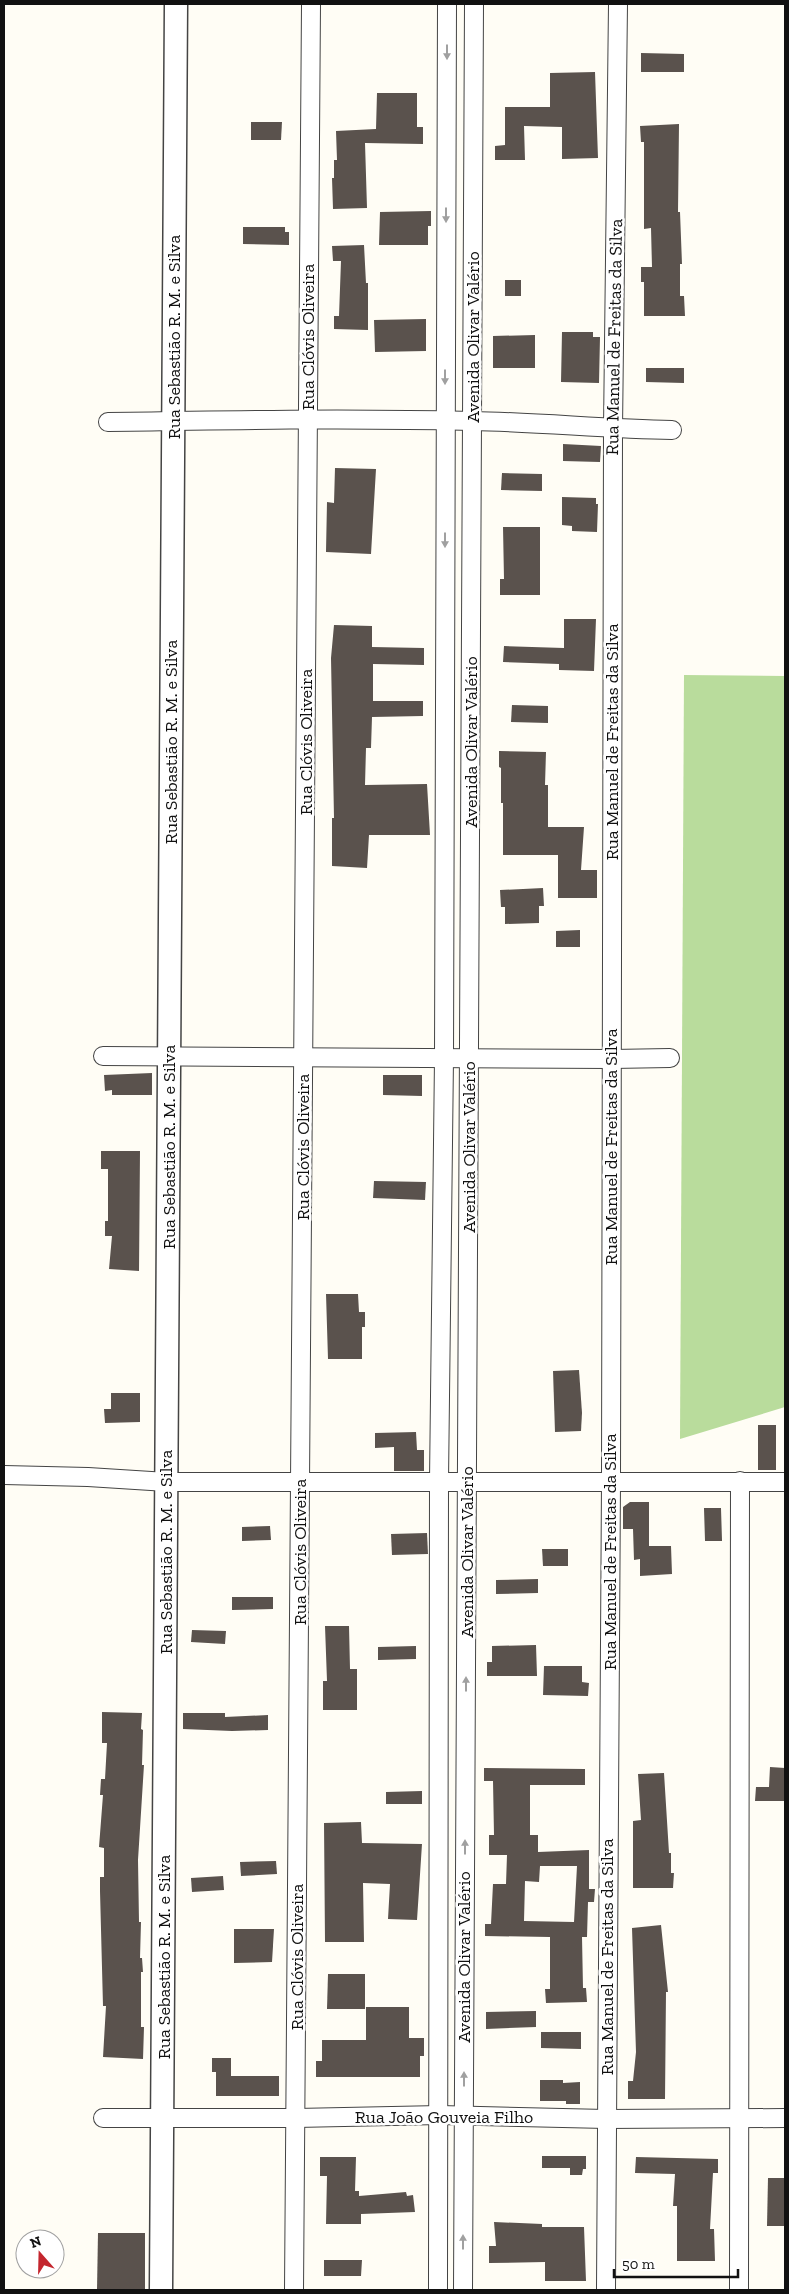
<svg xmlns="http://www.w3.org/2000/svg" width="789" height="2294" font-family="'Zilla Slab',serif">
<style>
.forest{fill:#b9dc9c}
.building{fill:#5a524d;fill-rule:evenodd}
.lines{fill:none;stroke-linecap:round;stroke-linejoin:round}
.minor-casing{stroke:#444;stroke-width:20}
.tertiary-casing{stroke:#444;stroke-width:25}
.minor{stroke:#fff;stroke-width:18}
.tertiary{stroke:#fff;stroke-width:22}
.oneway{fill:#a0a0a0}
.labels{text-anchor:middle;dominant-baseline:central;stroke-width:5;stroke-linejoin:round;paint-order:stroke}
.street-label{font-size:18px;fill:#111;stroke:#fff}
</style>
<rect width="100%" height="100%" fill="#fffdf5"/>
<!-- forest -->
<polygon class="forest" points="684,675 785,676 785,1407 680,1439"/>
<!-- building -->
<g class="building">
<polygon points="641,53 684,54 684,72 641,72"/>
<polygon points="595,72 598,158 562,159 562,127 524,126 525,160 495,160 495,146 505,145 505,107 550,107 550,73"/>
<polygon points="377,93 417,93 417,127 423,127 423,144 365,143 367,208 333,209 332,178 334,178 334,160 337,160 336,131 376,129"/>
<polygon points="251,122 282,122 281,140 251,140"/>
<polygon points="679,124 678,212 680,212 682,264 680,264 680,296 684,296 685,316 644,316 644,282 641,282 641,267 652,267 651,228 644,229 644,142 641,142 640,126"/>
<polygon points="431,211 431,226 428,226 428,245 379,245 380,212"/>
<polygon points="243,227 285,227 285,232 289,232 289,245 243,244"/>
<polygon points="364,245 366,283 368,283 368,330 334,329 334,316 339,316 341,261 333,261 332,246"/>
<rect x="505" y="280" width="16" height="16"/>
<polygon points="426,319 426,351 375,352 374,320"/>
<polygon points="562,332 593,332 593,337 600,337 599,383 561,382"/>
<polygon points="535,335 535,368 493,368 493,336"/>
<polygon points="646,368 684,368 684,383 646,382"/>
<polygon points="563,444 601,446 600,462 563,461"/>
<polygon points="335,468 376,469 371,554 326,552 327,502 334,503"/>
<polygon points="502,473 542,474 542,491 501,490"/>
<polygon points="562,497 596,498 596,504 598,504 597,532 572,531 572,526 562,525"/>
<polygon points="503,527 540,527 540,595 500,595 500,579 504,579"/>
<polygon points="564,619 596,619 594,671 559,670 559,664 503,662 504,646 564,648"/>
<polygon points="334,625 372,626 372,647 424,648 424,665 373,664 373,701 423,701 423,716 372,717 371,748 366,748 365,785 427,784 430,835 369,835 367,868 332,866 332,818 334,818 331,658"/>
<polygon points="512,705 548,706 548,723 511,722"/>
<polygon points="499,751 546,752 545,785 548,785 548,827 584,827 581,870 597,870 597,898 558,898 558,855 503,855 503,803 501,803 501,768 499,767"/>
<polygon points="543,888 544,906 539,906 539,923 505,924 505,907 501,907 500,890"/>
<polygon points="580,930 580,947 556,947 556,931"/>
<polygon points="152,1073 152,1095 112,1095 112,1090 105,1091 104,1075"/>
<polygon points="383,1075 422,1075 422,1096 383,1095"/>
<polygon points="101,1151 140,1151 139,1271 109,1269 112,1236 105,1236 105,1221 108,1221 108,1169 101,1169"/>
<polygon points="374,1181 426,1182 425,1200 373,1198"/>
<polygon points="326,1294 358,1294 359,1312 365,1312 365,1327 362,1327 362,1359 328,1359"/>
<polygon points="579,1370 582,1413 581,1431 555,1432 553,1371"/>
<polygon points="111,1393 140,1393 140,1422 105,1423 104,1409 111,1409"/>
<rect x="758" y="1425" width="18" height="45"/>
<polygon points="416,1432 417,1450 424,1450 424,1471 394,1471 394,1447 375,1448 375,1433"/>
<polygon points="630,1502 649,1502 649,1546 671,1546 672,1574 640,1576 640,1559 634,1560 633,1529 623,1529 623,1507"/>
<polygon points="704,1508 721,1508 722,1541 705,1541"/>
<polygon points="270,1526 271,1540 242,1541 242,1527"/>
<polygon points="427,1533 428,1554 392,1555 391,1534"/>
<polygon points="542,1549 568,1549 568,1566 543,1566"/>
<polygon points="538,1579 538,1593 496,1594 496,1580"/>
<polygon points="232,1597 273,1597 273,1609 232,1610"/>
<polygon points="325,1626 349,1626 350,1669 357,1669 357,1710 323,1710 323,1681 327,1681"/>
<polygon points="192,1630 226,1631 225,1644 191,1642"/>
<polygon points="536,1645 537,1676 487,1676 487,1662 492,1662 492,1646"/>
<polygon points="416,1646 416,1659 378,1660 378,1647"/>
<polygon points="544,1666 582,1666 582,1682 589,1683 588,1696 543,1695"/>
<polygon points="102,1712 142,1713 141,1729 143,1730 142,1765 144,1765 138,1860 139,1922 141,1922 140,1958 142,1958 143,1972 141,1972 141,2027 144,2027 143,2059 103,2057 106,2006 103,2006 100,1891 100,1877 104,1877 104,1848 99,1847 103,1795 100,1795 101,1779 105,1779 107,1743 102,1743"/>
<polygon points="183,1713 225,1713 225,1717 268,1715 268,1730 232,1731 183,1729"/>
<polygon points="770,1767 785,1768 785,1801 755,1801 756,1787 769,1787"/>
<path d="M 484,1768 L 585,1769 L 585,1785 L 530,1785 L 530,1835 L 538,1835 L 538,1852 L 589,1850 L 589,1889 L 595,1889 L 594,1902 L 588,1902 L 587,1937 L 582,1937 L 583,1988 L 586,1988 L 587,2002 L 546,2003 L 545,1989 L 550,1989 L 550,1937 L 485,1936 L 485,1924 L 491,1924 L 493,1884 L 506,1884 L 507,1855 L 489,1855 L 489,1835 L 494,1835 L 493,1781 L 484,1781 ZM 540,1866 L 577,1866 L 574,1922 L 524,1921 L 525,1881 L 539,1882 Z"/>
<polygon points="664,1773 669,1853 671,1853 671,1873 674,1873 673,1888 633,1888 633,1821 641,1820 638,1774"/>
<polygon points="422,1791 422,1804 386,1804 386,1792"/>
<polygon points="361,1822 362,1843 422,1844 417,1920 388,1919 390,1884 363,1883 364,1942 325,1942 324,1823"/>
<polygon points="276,1861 277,1874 241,1876 240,1862"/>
<polygon points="223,1876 224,1890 192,1892 191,1878"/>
<polygon points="661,1925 668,1992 666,1992 665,2099 628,2099 628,2081 633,2081 636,2052 632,1928"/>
<polygon points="234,1929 274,1929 272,1962 234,1963"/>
<polygon points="328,1974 365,1974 365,2009 327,2009"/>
<polygon points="366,2007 409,2007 409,2038 424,2038 424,2056 420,2056 420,2077 316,2077 316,2061 322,2061 322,2040 366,2040"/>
<polygon points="536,2011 536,2027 486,2029 486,2012"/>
<polygon points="541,2032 581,2032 581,2049 541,2048"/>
<polygon points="212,2058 231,2058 231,2076 279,2076 279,2096 216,2096 216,2072 212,2072"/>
<polygon points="540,2080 563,2080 563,2083 580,2082 580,2104 566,2104 566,2101 540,2101"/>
<polygon points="542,2156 586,2156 586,2169 583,2169 582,2175 570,2175 570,2168 542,2168"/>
<polygon points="320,2157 356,2157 355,2191 359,2191 359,2196 406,2192 407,2196 413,2195 415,2212 361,2214 361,2224 326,2224 327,2176 320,2176"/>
<polygon points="636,2157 718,2159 718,2173 713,2173 710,2229 714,2229 715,2261 677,2261 677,2206 673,2206 675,2174 635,2173"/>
<polygon points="768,2178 785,2178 785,2226 767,2226"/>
<polygon points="494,2222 542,2224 542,2227 584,2227 586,2281 545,2281 545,2262 489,2263 489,2246 496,2246"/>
<polygon points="98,2233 145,2233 145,2290 97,2290"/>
<polygon points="324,2260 362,2260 361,2276 324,2276"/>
</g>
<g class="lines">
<defs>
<g id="minor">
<path d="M 108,422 C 229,420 351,418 472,421 C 539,422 605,429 672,430"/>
<polyline points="103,1056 612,1059 670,1058"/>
<polyline points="4,1475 88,1477 167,1482 785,1482"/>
<polyline points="103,2118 296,2118 440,2115 606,2119 785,2118"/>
<polyline points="294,2290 311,4"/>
<polyline points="438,2290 439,1481 444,1058 447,4"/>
<polyline points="463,2290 474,4"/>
<polyline points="606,2290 611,1481 613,429 618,4"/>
<polyline points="739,2290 740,1481"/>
</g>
<polyline id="tertiary" points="161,2290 176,4"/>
</defs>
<!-- minor casing -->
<use href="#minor" class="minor-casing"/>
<!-- tertiary casing -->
<use href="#tertiary" class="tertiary-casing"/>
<!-- minor -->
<use href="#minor" class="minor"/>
<!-- tertiary -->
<use href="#tertiary" class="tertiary"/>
</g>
<!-- one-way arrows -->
<defs><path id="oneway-solid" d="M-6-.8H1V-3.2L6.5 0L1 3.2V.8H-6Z" transform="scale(1.25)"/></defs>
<g class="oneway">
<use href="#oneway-solid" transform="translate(447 52) rotate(90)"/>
<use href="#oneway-solid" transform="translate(446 215) rotate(90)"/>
<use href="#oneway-solid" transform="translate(445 377) rotate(90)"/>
<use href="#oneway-solid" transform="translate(445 540) rotate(90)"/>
<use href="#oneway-solid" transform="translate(466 1684) rotate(-90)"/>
<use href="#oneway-solid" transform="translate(465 1847) rotate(-90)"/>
<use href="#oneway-solid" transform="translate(464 2079) rotate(-90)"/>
<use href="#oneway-solid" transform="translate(463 2242) rotate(-90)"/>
</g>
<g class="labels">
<!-- street labels -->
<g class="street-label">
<text transform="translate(174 337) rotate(-90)">Rua Sebastião R. M. e Silva</text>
<text transform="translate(308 337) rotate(-90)">Rua Clóvis Oliveira</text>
<text transform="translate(473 337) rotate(-90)">Avenida Olivar Valério</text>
<text transform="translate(614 337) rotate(-89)">Rua Manuel de Freitas da Silva</text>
<text transform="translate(171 742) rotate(-90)">Rua Sebastião R. M. e Silva</text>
<text transform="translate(306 742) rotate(-90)">Rua Clóvis Oliveira</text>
<text transform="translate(471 742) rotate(-90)">Avenida Olivar Valério</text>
<text transform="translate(612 742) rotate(-90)">Rua Manuel de Freitas da Silva</text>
<text transform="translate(169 1147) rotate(-90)">Rua Sebastião R. M. e Silva</text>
<text transform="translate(303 1147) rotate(-90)">Rua Clóvis Oliveira</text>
<text transform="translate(469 1147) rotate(-90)">Avenida Olivar Valério</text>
<text transform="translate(611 1147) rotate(-90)">Rua Manuel de Freitas da Silva</text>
<text transform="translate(166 1552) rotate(-90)">Rua Sebastião R. M. e Silva</text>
<text transform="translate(300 1552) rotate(-90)">Rua Clóvis Oliveira</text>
<text transform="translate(467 1552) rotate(-90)">Avenida Olivar Valério</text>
<text transform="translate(610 1552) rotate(-90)">Rua Manuel de Freitas da Silva</text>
<text transform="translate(164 1957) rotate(-90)">Rua Sebastião R. M. e Silva</text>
<text transform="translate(297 1957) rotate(-90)">Rua Clóvis Oliveira</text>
<text transform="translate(464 1957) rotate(-90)">Avenida Olivar Valério</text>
<text transform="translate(607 1957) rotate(-90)">Rua Manuel de Freitas da Silva</text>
<text x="444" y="2117">Rua João Gouveia Filho</text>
</g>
</g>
<!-- border -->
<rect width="789" height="2294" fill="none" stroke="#111111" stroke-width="10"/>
<!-- north arrow -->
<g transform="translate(40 2254) rotate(340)"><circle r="24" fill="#ffffff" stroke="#a0a0a0"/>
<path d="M0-4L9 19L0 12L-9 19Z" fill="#c4262e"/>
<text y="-8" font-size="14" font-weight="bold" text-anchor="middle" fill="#111111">N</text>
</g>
<!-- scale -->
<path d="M614 2269v8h124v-8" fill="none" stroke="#111111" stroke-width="2.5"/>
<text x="622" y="2269" font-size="15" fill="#111111" stroke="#ffffff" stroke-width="4" paint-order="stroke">50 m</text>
</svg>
